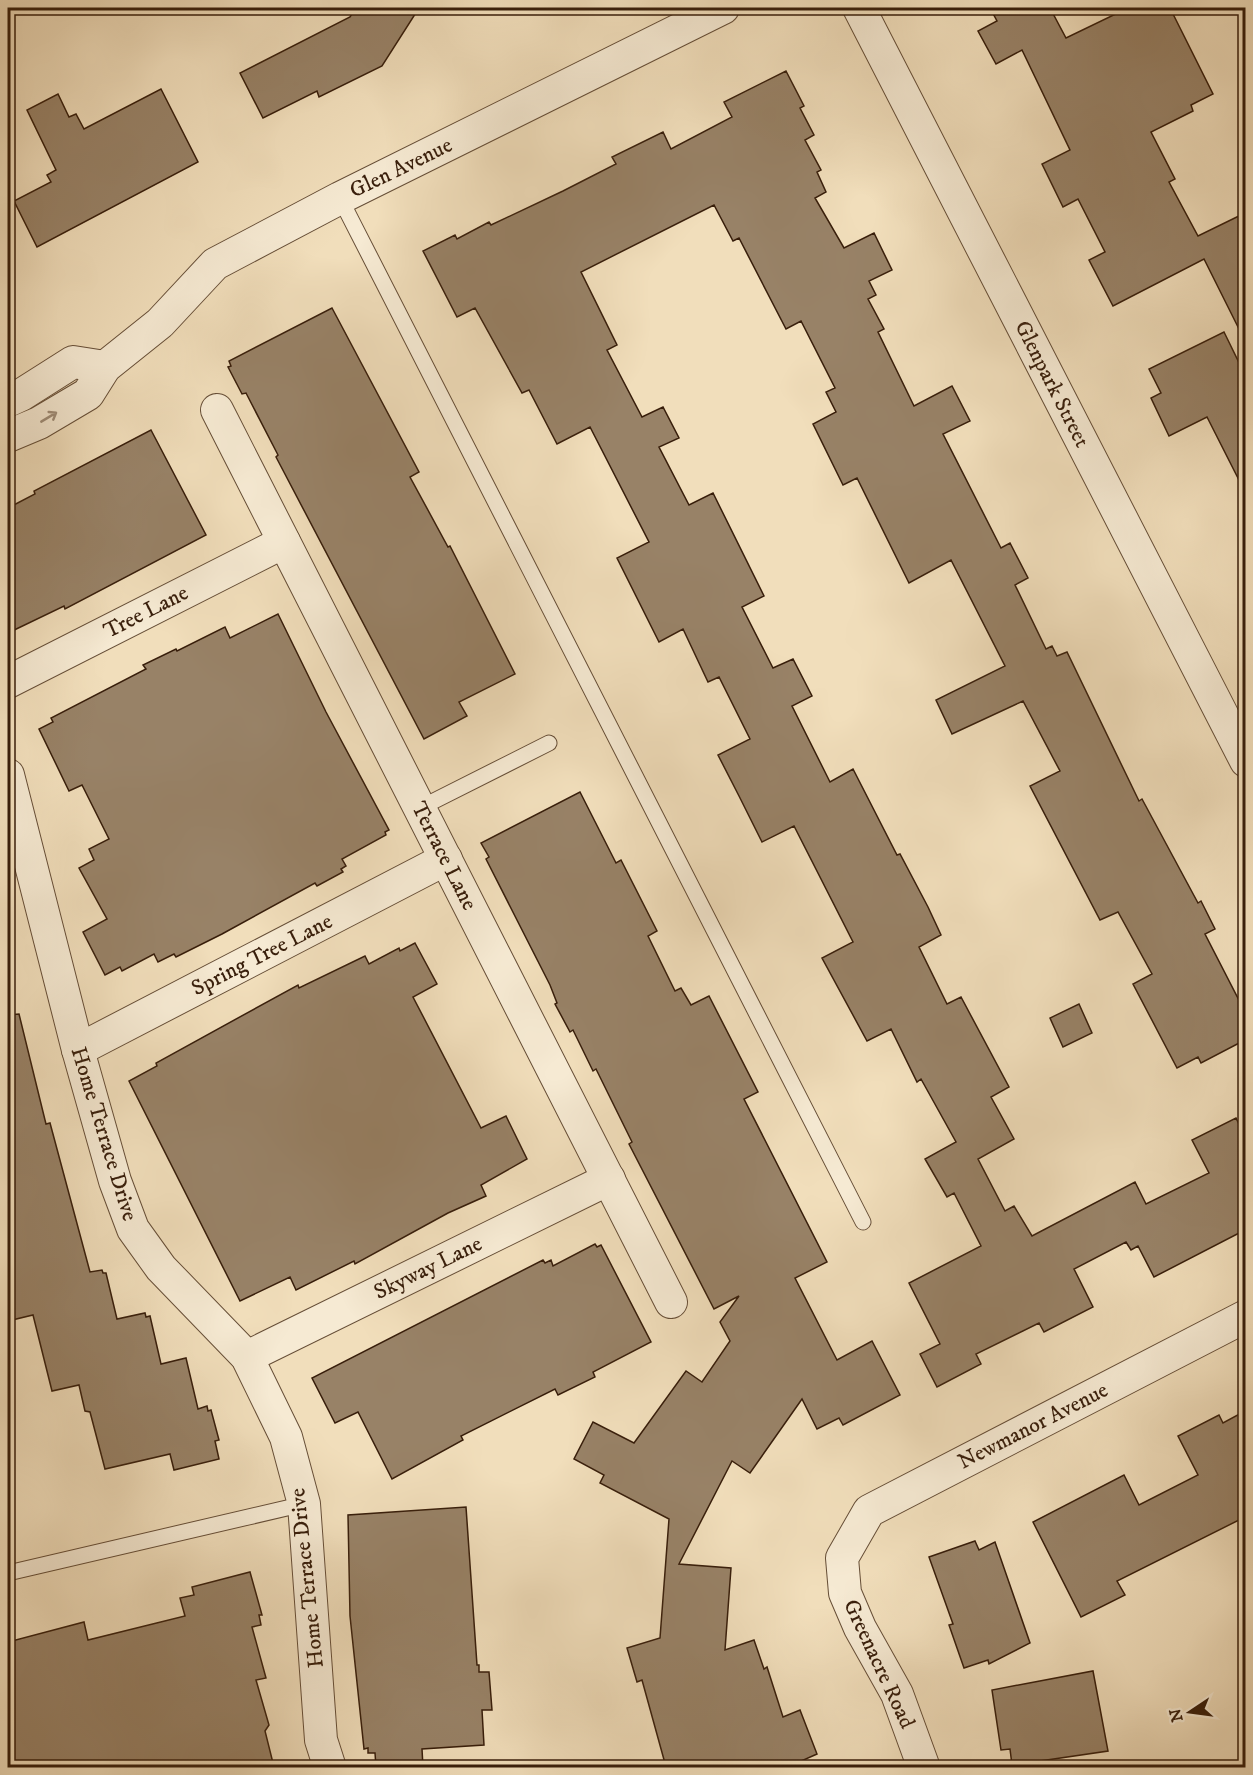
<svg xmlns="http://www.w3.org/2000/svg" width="1253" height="1775" font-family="'IM FELL DW Pica',serif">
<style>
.building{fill:#988267;stroke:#381e0b;stroke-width:1.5}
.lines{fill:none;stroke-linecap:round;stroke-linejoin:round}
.lane-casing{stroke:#664e37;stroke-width:17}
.street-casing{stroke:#664e37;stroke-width:34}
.lane{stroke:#f6ead3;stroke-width:15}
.street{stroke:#f6ead3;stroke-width:32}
.oneway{stroke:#a08e79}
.labels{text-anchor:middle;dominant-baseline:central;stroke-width:5;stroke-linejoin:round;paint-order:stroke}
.street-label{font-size:22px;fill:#381e0b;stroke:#f6ead3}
</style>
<rect width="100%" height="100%" fill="#f1debb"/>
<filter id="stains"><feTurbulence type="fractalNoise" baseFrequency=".00333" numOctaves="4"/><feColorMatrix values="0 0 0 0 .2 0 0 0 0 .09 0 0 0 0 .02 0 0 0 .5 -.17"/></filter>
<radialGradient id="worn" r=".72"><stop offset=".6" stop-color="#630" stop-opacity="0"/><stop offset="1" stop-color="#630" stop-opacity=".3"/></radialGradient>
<!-- building -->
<g class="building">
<polygon points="356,8 419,8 382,66 319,97 317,91 263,118 240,73 350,17"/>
<polygon points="990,8 1050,8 1066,38 1128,8 1170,8 1213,94 1191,105 1193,111 1151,132 1175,179 1169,182 1198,236 1245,213 1245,341 1204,259 1113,306 1089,260 1105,252 1078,199 1063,207 1042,164 1070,150 1022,50 996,64 978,31 997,21"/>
<polygon points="786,71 804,106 800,108 814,135 805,140 821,170 817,172 826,192 815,198 844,248 874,233 892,270 869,281 876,295 868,299 884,329 878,332 914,406 952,386 970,421 943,434 1001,548 1010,543 1028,578 1015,585 1046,649 1052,646 1057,656 1067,652 1139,801 1142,799 1198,903 1201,901 1215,929 1205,934 1245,1012 1245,1040 1201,1063 1198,1057 1177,1068 1133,984 1152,974 1118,912 1100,920 1030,786 1060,771 1023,701 952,734 936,700 1005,666 951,560 909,583 857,478 843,485 813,424 836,412 826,392 835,388 801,321 786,329 739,238 733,241 714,205 581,272 617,345 607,350 642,417 663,407 679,438 659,447 689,505 713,493 764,596 742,607 773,668 793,659 812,696 792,706 830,782 853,769 897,855 900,854 928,907 941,935 919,947 947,1004 961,997 1009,1087 991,1097 1014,1139 978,1159 1005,1211 1014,1206 1032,1236 1135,1182 1146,1204 1209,1173 1192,1140 1236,1118 1245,1137 1245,1230 1154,1277 1138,1246 1131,1250 1126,1242 1074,1269 1093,1307 1044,1332 1039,1323 976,1354 981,1364 937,1387 920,1354 940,1344 909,1283 981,1246 954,1193 947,1197 925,1159 956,1142 921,1079 917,1082 891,1029 867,1041 822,958 853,942 794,826 762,842 739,796 718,755 750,739 719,677 708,682 683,629 659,642 617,558 649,542 590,427 557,444 529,390 522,393 475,308 457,317 423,251 455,235 457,239 489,222 491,225 563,191 616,164 612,157 663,132 671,149 732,117 724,102"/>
<polygon points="161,89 198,162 37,247 14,201 51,182 47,175 56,170 27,110 58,94 69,117 76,114 84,129"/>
<polygon points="332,308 419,472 410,477 448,547 450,546 515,674 459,702 467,716 424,739 276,457 278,455 246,393 242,394 228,367 231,366 229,361"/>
<polygon points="1224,332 1245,375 1245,492 1207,417 1169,436 1151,398 1161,393 1149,369"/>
<polygon points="151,430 206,535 65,609 64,606 8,633 8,508 35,494 34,491"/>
<polygon points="278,614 326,712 389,830 385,832 386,835 342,859 346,866 341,869 343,872 317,886 315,883 222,934 176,957 174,954 158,962 154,954 122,971 120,967 105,975 83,932 107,919 79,868 94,860 89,849 109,839 82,785 69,791 39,729 53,722 51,718 146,669 143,665 176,649 177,651 225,627 230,638"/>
<polygon points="580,792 616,863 621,860 657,931 648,936 675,991 681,988 691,1005 709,996 758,1092 744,1099 827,1262 795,1278 837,1360 872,1341 900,1395 843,1425 839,1418 817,1429 802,1399 750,1473 732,1461 679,1564 731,1568 725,1650 754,1640 764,1669 767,1667 783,1717 800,1710 817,1754 801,1761 804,1767 666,1767 642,1680 637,1682 627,1648 660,1638 669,1519 600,1483 604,1475 574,1459 593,1422 634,1443 686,1371 702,1382 730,1341 720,1322 739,1296 714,1309 629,1144 632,1142 596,1069 593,1071 573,1030 570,1032 555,1004 557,1003 550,985 486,859 489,857 481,843"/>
<polygon points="415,943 437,984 413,997 481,1128 506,1116 527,1159 481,1185 486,1196 448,1213 355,1264 354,1261 296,1290 290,1277 240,1301 129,1081 157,1066 156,1063 298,985 299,988 365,956 369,964 399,948 400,951"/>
<polygon points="1079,1004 1092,1033 1063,1047 1050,1018"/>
<polygon points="19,1014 45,1120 46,1124 50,1123 90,1272 102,1270 103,1273 106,1273 117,1319 145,1313 146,1317 150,1316 161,1364 186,1358 198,1409 207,1406 208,1411 211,1410 219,1440 215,1441 219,1459 174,1470 170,1454 105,1469 90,1412 85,1411 79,1385 52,1391 33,1315 8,1321 8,1015"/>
<polygon points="595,1244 597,1247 601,1245 651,1342 593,1372 595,1377 558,1395 555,1389 461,1436 463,1440 392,1479 358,1412 335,1423 312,1378 543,1260 545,1263 551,1260 553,1266"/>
<polygon points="1245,1411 1245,1517 1117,1581 1125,1595 1081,1617 1033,1522 1124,1475 1139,1505 1198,1475 1178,1436 1219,1415 1223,1423"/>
<polygon points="466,1507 477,1665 479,1665 479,1672 489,1672 492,1710 482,1710 484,1745 422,1749 423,1767 376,1767 375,1753 368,1753 368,1748 364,1749 350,1616 348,1515"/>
<polygon points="975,1541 979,1550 995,1542 1030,1643 989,1664 988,1660 964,1668 949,1625 953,1624 929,1557"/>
<polygon points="250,1572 262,1615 259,1615 261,1625 252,1627 266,1678 256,1680 269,1725 265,1731 274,1767 8,1767 8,1642 84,1622 88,1640 185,1616 180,1598 194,1595 192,1587"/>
<polygon points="1093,1671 1108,1751 1012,1765 1010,1749 1001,1750 992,1690"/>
</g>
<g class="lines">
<defs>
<g id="lane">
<polyline points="340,198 863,1222"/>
<polyline points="420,808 549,743"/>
<polyline points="8,1573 304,1504"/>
</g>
<g id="street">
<polyline points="859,8 1246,761"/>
<polyline points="8,401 21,395 73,362 105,367"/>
<polyline points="217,410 671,1302"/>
<polyline points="8,436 39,423 88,394 105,367 160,323 215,264 340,198 723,8"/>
<polyline points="8,682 284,542"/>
<polyline points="8,775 78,1050 115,1181 133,1229 161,1268 247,1357 286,1437 304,1504 321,1740 330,1768"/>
<polyline points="78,1050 446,859"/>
<polyline points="247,1357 609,1179"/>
<polyline points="924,1768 897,1694 860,1628 845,1593 842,1558 869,1511 1246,1316"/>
</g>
</defs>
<!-- lane casing -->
<use href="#lane" class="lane-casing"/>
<!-- street casing -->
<use href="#street" class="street-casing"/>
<!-- lane -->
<use href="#lane" class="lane"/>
<!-- street -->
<use href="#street" class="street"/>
</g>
<!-- one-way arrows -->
<defs><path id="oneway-shaft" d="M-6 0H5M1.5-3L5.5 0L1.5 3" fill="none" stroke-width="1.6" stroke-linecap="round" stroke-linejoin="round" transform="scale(1.5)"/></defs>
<use class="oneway" href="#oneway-shaft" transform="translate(49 417) rotate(-31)"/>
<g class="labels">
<!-- street labels -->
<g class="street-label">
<text transform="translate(401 168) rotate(-26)">Glen Avenue</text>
<text transform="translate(1052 384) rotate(63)">Glenpark Street</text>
<text transform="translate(146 612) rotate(-27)">Tree Lane</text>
<text transform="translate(444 856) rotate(63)">Terrace Lane</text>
<text transform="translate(262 955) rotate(-27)">Spring Tree Lane</text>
<text transform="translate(104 1134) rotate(73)">Home Terrace Drive</text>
<text transform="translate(428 1268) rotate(-26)">Skyway Lane</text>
<text transform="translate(1033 1426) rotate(-27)">Newmanor Avenue</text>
<text transform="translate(307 1578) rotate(-96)">Home Terrace Drive</text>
<text transform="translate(879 1664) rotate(65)">Greenacre Road</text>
</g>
</g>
<!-- margin -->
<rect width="1253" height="1775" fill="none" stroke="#f1debb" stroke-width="30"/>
<rect x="9" y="9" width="1235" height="1757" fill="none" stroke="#381e0b" stroke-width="3"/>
<rect x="15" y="15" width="1223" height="1745" fill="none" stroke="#381e0b" stroke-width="1.5"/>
<!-- north arrow -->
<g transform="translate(1190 1712) rotate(257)" stroke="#f6ead3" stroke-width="4.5" paint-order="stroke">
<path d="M0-4.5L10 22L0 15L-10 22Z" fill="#381e0b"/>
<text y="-9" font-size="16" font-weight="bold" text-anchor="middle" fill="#381e0b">N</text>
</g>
<rect width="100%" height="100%" filter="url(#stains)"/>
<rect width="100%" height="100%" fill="url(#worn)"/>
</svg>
